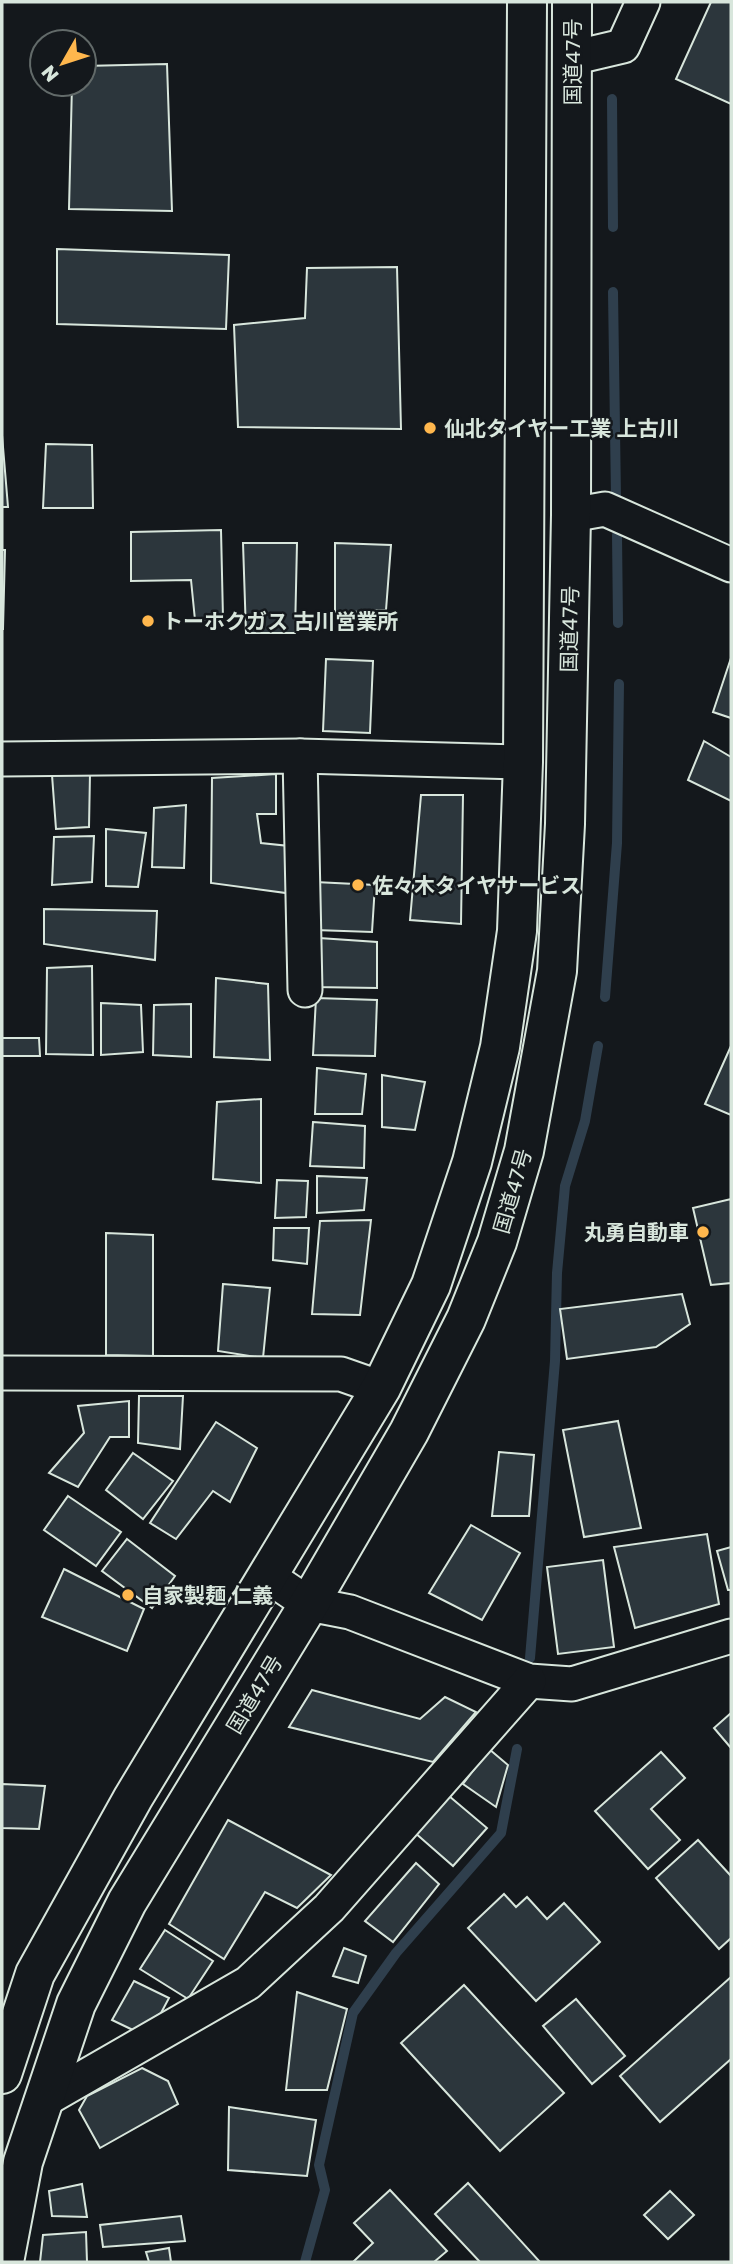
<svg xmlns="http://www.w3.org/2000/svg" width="733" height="2264" font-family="'Golos Text','Noto Sans JP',sans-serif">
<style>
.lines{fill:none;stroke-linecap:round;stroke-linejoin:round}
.stream{stroke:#2f3f4d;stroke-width:10}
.building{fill:#2c363c;stroke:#d8e6dc;stroke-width:2}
.minor-casing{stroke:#d8e6dc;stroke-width:37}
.trunk-casing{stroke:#d8e6dc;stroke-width:42}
.minor{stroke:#14181c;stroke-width:33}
.trunk{stroke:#14181c;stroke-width:38}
.poi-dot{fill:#ffb74d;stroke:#14181c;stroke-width:2.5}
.labels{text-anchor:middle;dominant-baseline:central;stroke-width:5;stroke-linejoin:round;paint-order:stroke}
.street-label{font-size:21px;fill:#d8e6dc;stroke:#14181c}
.poi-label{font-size:21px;font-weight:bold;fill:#d8e6dc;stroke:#14181c;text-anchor:start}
</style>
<rect width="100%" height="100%" fill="#14181c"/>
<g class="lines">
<!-- stream -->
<g class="stream">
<polyline points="612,99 613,227"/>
<polyline points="613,292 616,498"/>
<polyline points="617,535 618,623"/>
<polyline points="605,997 617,843 619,684"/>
<polyline points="530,1658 555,1361 557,1273 563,1208 565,1186 585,1121 598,1046"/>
<polyline points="305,2262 325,2190 319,2165 353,2013 396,1953 501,1833 517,1749"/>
</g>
</g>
<!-- building -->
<g class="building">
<polygon points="711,2 731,2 731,104 676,79"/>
<polygon points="167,64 172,211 69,209 72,84 84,84 84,66"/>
<polygon points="57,249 229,255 226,329 57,324"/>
<polygon points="397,267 401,429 238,427 234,325 305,318 307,268"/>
<polygon points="2,435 8,507 2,507"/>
<polygon points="46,444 92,445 93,508 43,508"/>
<polygon points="221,530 223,618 195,620 191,580 131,581 131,532"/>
<polygon points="243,543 297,543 295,633 246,633"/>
<polygon points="335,543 391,545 386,610 335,613"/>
<polygon points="2,550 5,550 3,629 2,629"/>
<polygon points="731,658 731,718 713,712"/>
<polygon points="326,659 373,661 370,733 323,731"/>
<polygon points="704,741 731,757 731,801 688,780"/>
<polygon points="90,773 89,827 56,829 52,775"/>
<polygon points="276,774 276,814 257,814 261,843 289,846 286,893 211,883 212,778"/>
<polygon points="421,795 463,795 461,924 410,920"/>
<polygon points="186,805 184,868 152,867 154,808"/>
<polygon points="106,829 146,833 138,887 106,886"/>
<polygon points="94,836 92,882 52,885 54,837"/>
<polygon points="315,882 375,885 372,932 315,930"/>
<polygon points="44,909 157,911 155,960 44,944"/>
<polygon points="319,938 377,942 377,988 313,987"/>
<polygon points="92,966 93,1055 46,1054 47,968"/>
<polygon points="216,978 268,984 270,1060 214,1057"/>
<polygon points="316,998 377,1000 375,1056 313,1055"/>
<polygon points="101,1003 141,1005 143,1052 101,1055"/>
<polygon points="191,1004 191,1057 153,1055 154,1005"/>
<polygon points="2,1038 39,1038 40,1056 2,1056"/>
<polygon points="731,1046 731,1115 705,1104"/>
<polygon points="317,1068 366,1074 362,1114 315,1114"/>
<polygon points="382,1075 425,1082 415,1130 382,1127"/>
<polygon points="261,1099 261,1183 213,1179 217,1102"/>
<polygon points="313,1122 365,1126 364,1168 310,1166"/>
<polygon points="317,1176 367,1178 364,1210 317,1213"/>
<polygon points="277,1180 308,1181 306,1217 275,1218"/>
<polygon points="731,1199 731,1283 711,1285 693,1208"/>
<polygon points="371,1220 360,1315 312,1314 320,1221"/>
<polygon points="274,1228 309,1228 307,1264 273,1260"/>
<polygon points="106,1233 153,1235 153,1356 106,1355"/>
<polygon points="223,1284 270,1288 263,1358 218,1351"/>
<polygon points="682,1294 690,1324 656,1347 567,1359 560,1309"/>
<polygon points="139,1396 183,1396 180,1449 138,1443"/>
<polygon points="129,1401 129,1437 110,1437 78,1487 49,1473 84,1433 78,1406"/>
<polygon points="618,1421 641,1528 584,1537 563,1430"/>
<polygon points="216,1422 257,1448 230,1502 213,1491 176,1539 150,1523"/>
<polygon points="499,1452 534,1455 529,1516 492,1516"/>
<polygon points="133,1453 173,1481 143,1519 106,1490"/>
<polygon points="68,1496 121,1532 96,1566 44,1530"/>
<polygon points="471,1525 520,1553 482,1620 429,1593"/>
<polygon points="707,1534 719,1604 635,1628 614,1547"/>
<polygon points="127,1539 175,1576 152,1608 102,1571"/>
<polygon points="731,1547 731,1590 728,1590 717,1551"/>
<polygon points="603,1560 614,1647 558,1654 547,1567"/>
<polygon points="64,1569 144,1609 127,1651 42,1617"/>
<polygon points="312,1690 420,1719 445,1697 476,1712 433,1762 289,1727"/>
<polygon points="731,1713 731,1748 714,1728"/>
<polygon points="489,1749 508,1765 496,1807 463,1784"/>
<polygon points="661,1752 685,1778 651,1809 680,1840 648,1869 595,1811"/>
<polygon points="2,1784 45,1786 39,1829 2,1828"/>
<polygon points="449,1796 487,1828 453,1866 414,1832"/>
<polygon points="228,1820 331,1875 297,1908 265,1892 224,1959 169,1924"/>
<polygon points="698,1840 731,1876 731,1938 719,1949 656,1878"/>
<polygon points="416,1863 439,1884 393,1942 365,1921"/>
<polygon points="504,1894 516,1907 527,1897 547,1919 564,1903 600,1942 536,2001 468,1928"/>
<polygon points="165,1930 213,1961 188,1999 140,1969"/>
<polygon points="344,1948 366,1956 358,1983 333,1976"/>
<polygon points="731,1977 731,2059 660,2122 620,2076"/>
<polygon points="134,1981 169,1998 161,2013 135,2031 112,2020"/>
<polygon points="464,1985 564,2093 500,2151 401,2043"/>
<polygon points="297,1992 347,2009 327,2090 286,2090"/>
<polygon points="576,1999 625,2056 592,2084 543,2026"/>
<polygon points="142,2068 168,2081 178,2104 100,2148 79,2110 87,2096"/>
<polygon points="229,2107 316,2120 307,2176 228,2170"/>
<polygon points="468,2183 540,2262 480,2262 435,2214"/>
<polygon points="82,2184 87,2217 52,2216 49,2191"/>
<polygon points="390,2190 447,2251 434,2262 353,2262 373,2243 354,2223"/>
<polygon points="670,2191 694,2215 668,2239 644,2215"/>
<polygon points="181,2216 185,2241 103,2247 100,2225"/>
<polygon points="86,2232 87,2262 40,2262 43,2235"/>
<polygon points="169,2248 171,2262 149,2262 146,2252"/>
</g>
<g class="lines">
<defs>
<g id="minor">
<polyline points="572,58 623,46 643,2"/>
<polyline points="571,515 605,509 731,565"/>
<polyline points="300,756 305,990"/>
<polyline points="2,759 300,756 523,762"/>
<polyline points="2,1373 341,1374 381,1388"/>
<polyline points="266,1575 309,1604 350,1612 529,1681 572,1684 731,1636"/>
<polyline points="41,2102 248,1983 329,1908 529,1681"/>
</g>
<g id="trunk">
<polyline points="2,2074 35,1974 133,1798 381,1388 431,1285 472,1162 500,1047 517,931 523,762 527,2"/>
<polyline points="4,2262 23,2162 76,2004 127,1902 309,1604 409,1432 466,1319 497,1242 524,1151 557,971 565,824 571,515 572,2"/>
</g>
</defs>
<!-- minor casing -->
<use href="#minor" class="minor-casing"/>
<!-- trunk casing -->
<use href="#trunk" class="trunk-casing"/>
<!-- minor -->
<use href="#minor" class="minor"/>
<!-- trunk -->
<use href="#trunk" class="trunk"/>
</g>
<!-- markers -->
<g class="poi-dot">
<circle cx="430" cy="428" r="7"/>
<circle cx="148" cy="621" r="7"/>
<circle cx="358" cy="885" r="7"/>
<circle cx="703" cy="1232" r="7"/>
<circle cx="128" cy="1595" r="7"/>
</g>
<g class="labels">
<!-- street labels -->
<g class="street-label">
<text transform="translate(572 62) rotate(-90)">国道47号</text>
<text transform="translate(569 629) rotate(-89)">国道47号</text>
<text transform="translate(512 1191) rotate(-74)">国道47号</text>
<text transform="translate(254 1694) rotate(-59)">国道47号</text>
</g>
<!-- poi labels -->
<g class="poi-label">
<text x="444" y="428">仙北タイヤー工業 上古川</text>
<text x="162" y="621">トーホクガス 古川営業所</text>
<text x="372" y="885">佐々木タイヤサービス</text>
<text x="689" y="1232" text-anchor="end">丸勇自動車</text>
<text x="142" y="1595">自家製麺 仁義</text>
</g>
</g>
<!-- border -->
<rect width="733" height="2264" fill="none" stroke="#d8e6dc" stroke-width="7"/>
<!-- north arrow -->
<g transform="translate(63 63) rotate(231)"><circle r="33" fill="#14181c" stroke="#626a69" stroke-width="2"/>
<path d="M0-5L12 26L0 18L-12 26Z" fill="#ffb74d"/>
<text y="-10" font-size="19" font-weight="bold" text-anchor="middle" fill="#d8e6dc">N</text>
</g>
</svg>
